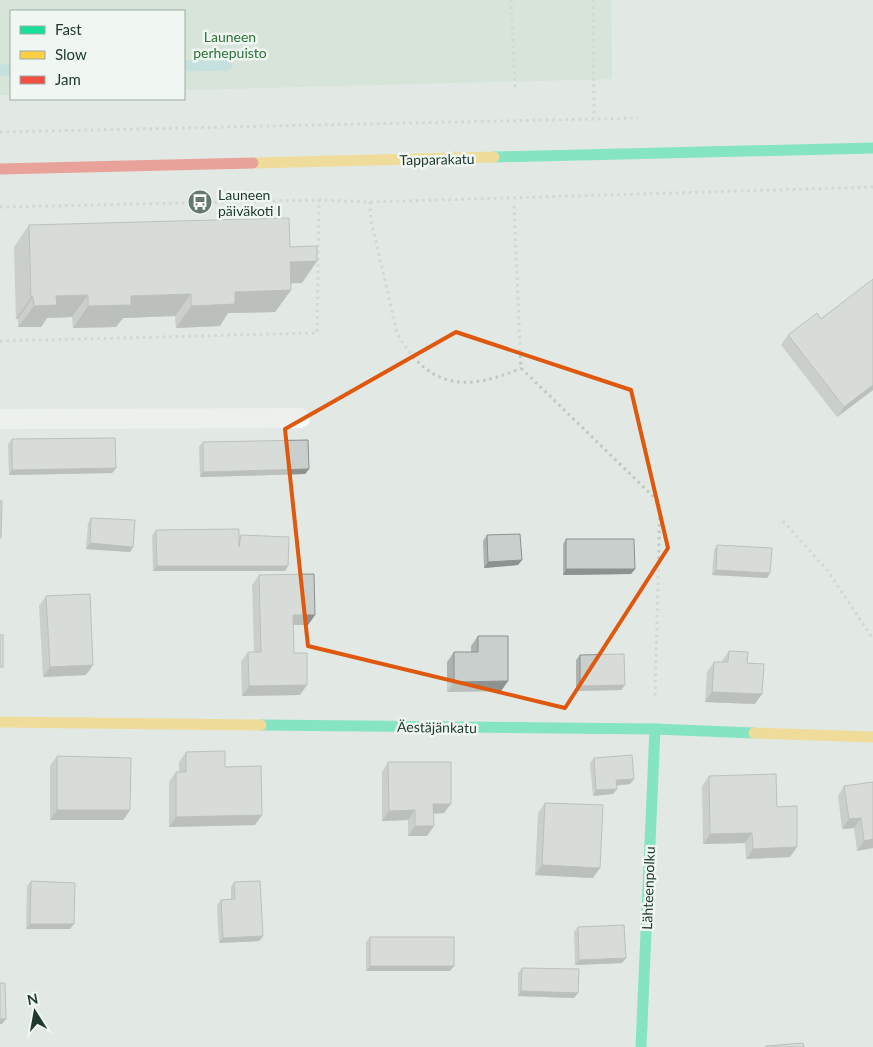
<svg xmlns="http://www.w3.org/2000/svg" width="873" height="1047" font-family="Lato,sans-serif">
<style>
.green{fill:#cae1cd}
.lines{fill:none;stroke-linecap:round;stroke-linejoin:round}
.stream{stroke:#a2d8d5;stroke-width:11}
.path{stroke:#bfc8c3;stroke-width:3;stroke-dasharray:2.5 4;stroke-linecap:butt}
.lane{stroke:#fbfcfb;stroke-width:20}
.fast{stroke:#16e098;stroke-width:11}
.slow{stroke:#ffcf43;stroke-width:11}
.jam{stroke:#f24e42;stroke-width:11}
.wall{fill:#adb2af}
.shaded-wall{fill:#8d918f}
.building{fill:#c9cfcc;stroke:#8d918f}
.marked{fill:none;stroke:#de580e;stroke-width:4;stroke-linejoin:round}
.labels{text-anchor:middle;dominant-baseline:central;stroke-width:5;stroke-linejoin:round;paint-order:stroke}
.park-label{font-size:14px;fill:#2a7238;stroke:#f0f7f2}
.street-label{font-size:14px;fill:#203b2e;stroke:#f0f7f2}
.poi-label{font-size:14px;fill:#203b2e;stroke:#f0f7f2;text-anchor:start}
</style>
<rect width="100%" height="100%" fill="#e2e8e4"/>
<!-- green -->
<polygon class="green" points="0,0 611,0 612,79 184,90 184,11 11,11 11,95 0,95"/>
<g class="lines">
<!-- stream -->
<g class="stream">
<polyline points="184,66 227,65"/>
<polyline points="0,70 11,70"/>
</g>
<!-- path -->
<g class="path">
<polyline points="511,0 515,89"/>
<polyline points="593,0 594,118"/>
<polyline points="0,132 638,118"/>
<path d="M 370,202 L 371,220 L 397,333 C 428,389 467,392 521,368"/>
<polyline points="514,206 521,368 660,503 655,697"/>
<polyline points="0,207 319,200 370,202 873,187"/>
<polyline points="0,341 317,333 319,200"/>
<polyline points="783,521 828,571 873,639"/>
</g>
<!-- lane -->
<polyline class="lane" points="0,419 300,418"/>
<!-- fast -->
<g class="fast">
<polyline points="494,157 873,148"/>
<polyline points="261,725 655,729 754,733"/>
<polyline points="641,1047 655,729"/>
</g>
<!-- slow -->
<g class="slow">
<polyline points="253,163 494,157"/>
<polyline points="0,722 261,725"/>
<polyline points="754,733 873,737"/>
</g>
<!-- jam -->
<polyline class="jam" points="0,169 253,163"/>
</g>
<!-- wall -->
<g class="wall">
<polygon points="29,225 302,283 291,283 291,290 275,312 228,313 220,326 176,328 175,316 123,318 116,327 73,328 72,317 47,318 41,327 18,327 18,319 16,319 14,247"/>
<polygon points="788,335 873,390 837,417 781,345"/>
<polygon points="12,439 116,468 112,473 9,475 8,444"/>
<polygon points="203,442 309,469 305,474 200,477 199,447"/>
<polygon points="91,518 133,547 130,552 86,549 88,523"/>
<polygon points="156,530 239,537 241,535 288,566 285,571 153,571 152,535"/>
<polygon points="487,535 522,560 518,565 484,568 483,541"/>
<polygon points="566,539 635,569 631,574 563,575 563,544"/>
<polygon points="717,545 770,573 767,578 712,575 714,550"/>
<polygon points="259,575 315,615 308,625 293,625 294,653 300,695 242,696 241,662 248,652 254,652 252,585"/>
<polygon points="46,596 86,675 43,677 39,606"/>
<polygon points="478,636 508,681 501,691 447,692 447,662 454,652 471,652 471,646"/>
<polygon points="729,651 747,663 755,704 705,702 707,672 714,662 722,662 722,661"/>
<polygon points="580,655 625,685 621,690 576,691 576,660"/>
<polygon points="186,752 225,767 255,825 169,827 169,782 176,772 179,772 179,762"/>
<polygon points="57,756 130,810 123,820 50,820 50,766"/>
<polygon points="594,758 634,779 630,784 617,785 617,789 613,794 593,796 590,763"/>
<polygon points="388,762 444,813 434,814 427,836 408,836 408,820 382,821 382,772"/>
<polygon points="709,776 777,807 797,847 790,857 746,859 745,843 703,844 702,786"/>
<polygon points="873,782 873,848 857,851 854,828 842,829 838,796 844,786"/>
<polygon points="545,803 593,878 535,875 538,813"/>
<polygon points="31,881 70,929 26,929 27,886"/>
<polygon points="234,882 263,936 259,941 219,943 217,905 221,900 231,899 231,887"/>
<polygon points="578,927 626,958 622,963 575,965 574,932"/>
<polygon points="370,937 454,966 450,971 366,971 366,942"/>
<polygon points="522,968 578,993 574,998 518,996 518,973"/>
</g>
<!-- shaded-wall -->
<g class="shaded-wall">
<polygon points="317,261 302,283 275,284 290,262"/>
<polygon points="291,290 275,312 228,313 220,326 176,328 191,306 235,292"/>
<polygon points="191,294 175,316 123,318 116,327 73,328 88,306 131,296"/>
<polygon points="88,295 72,317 47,318 41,327 18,327 34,306 56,296"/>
<polygon points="31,297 33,297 18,319 16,319"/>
<polygon points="873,385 873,390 837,417 844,407"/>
<polygon points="116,468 112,473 9,475 12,470"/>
<polygon points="309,469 305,474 200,477 203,472"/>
<polygon points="90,543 133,547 130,552 86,549"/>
<polygon points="522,560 518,565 484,568 488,562"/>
<polygon points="157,566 288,566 285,571 153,571"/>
<polygon points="566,569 635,569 631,574 563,575"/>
<polygon points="716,570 770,573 767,578 712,575"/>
<polygon points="293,615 315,615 308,625 286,625"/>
<polygon points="93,665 86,675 43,677 50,667"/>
<polygon points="508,681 501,691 447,692 454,682"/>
<polygon points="307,685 300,695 242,696 249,686"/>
<polygon points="625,685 621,690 576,691 580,686"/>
<polygon points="712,692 762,694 755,704 705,702"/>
<polygon points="634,779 630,784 613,786 616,780"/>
<polygon points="617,789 613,794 593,796 596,790"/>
<polygon points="433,804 451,804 444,813 426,814"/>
<polygon points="57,810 130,810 123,820 50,820"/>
<polygon points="415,810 408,820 382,821 389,811"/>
<polygon points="262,815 255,825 169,827 176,817"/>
<polygon points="861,818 854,828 842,829 849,819"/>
<polygon points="415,826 434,826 427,836 408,836"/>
<polygon points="752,833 745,843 703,844 710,834"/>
<polygon points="873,839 873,848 857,851 864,841"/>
<polygon points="797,847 790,857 746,859 753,849"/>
<polygon points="542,865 600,868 593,878 535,875"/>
<polygon points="30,924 74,924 70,929 26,929"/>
<polygon points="263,936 259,941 219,943 223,938"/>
<polygon points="626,958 622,963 575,965 579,960"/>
<polygon points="370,966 454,966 450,971 366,971"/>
<polygon points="521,991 578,993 574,998 518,996"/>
<polygon points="0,1019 6,1019 2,1024 0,1024"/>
</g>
<!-- building -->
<g class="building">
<polygon points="289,218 290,247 317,246 317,261 290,262 291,290 235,292 235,304 191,306 191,294 131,296 131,305 88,306 88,295 56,296 57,305 34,306 33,297 31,297 29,225"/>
<polygon points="873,279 873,385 844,407 788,335 817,313 821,319"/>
<polygon points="115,438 116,468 12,470 12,439"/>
<polygon points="308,440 309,469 203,472 203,442"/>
<polygon points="0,501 2,501 1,538 0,538"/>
<polygon points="91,518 135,520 133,547 90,543"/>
<polygon points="239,529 239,547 241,535 289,537 288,566 157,566 156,530"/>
<polygon points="520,534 522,560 488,562 487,535"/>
<polygon points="566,539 634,539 635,569 566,569"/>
<polygon points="717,545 772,548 770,573 716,570"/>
<polygon points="314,574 315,615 293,615 294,653 307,653 307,685 249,686 248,652 261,652 259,575"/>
<polygon points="90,594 93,665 50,667 46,596"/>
<rect x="0" y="635" width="3" height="32"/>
<polygon points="478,636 508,636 508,681 454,682 454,652 478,652"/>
<polygon points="729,651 748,652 747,663 764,664 762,694 712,692 714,662 728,662"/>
<polygon points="624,654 625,685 580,686 580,655"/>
<polygon points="225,751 225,767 261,766 262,815 176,817 176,772 186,772 186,752"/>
<polygon points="632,755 634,779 616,780 617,789 596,790 594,758"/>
<polygon points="57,756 131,758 130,810 57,810"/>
<polygon points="388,762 451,762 451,804 433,804 434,826 415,826 415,810 389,811"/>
<polygon points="776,774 777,807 797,806 797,847 753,849 752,833 710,834 709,776"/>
<polygon points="873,782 873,839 864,841 861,818 849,819 844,786"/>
<polygon points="545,803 603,805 600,868 542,865"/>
<polygon points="31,881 75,883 74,924 30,924"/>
<polygon points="260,881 263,936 223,938 221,900 235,899 234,882"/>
<polygon points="624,925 626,958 579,960 578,927"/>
<rect x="370" y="937" width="84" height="29"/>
<polygon points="522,968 579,969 578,993 521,991"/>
<polygon points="0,983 5,983 6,1019 0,1019"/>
<polygon points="803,1043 804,1047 766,1047 766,1046"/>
</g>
<!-- marked area -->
<path d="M0 0H873V1047H0ZM 456,332 L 631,390 L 668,548 L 565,708 L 308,646 L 285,429 Z" fill="#e2e8e4" fill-opacity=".55" fill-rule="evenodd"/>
<path class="marked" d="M 456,332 L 631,390 L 668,548 L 565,708 L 308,646 L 285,429 Z"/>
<!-- icons -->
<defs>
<symbol id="bus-disc" viewBox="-11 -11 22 22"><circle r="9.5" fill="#64786e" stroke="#f0f7f2"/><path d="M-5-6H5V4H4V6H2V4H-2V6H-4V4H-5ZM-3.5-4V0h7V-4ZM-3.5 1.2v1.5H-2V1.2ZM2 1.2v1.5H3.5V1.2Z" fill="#fff"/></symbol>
</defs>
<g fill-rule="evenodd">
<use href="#bus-disc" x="186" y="188" width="28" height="28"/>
</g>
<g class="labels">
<!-- park labels -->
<g class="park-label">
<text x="230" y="36">Launeen<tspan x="230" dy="16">perhepuisto</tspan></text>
</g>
<!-- street labels -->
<g class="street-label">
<text transform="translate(437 159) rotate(-1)">Tapparakatu</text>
<text transform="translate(437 727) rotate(1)">Äestäjänkatu</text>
<text transform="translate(648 888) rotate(-88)">Lähteenpolku</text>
</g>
<!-- poi labels -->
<g class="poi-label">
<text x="218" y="194">Launeen<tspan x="218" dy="16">päiväkoti I</tspan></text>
</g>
</g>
<!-- legend -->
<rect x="10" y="10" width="175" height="90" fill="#f0f7f2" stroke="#9daca4"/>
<rect x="20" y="26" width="25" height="8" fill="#16e098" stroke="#9daca4"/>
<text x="55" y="35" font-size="15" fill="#203b2e">Fast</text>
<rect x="20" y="51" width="25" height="8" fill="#ffcf43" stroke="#9daca4"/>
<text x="55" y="60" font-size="15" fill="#203b2e">Slow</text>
<rect x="20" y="76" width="25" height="8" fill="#f24e42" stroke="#9daca4"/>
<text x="55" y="85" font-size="15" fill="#203b2e">Jam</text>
<!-- north arrow -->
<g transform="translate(35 1012) rotate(349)" stroke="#f0f7f2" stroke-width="4" paint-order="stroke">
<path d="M0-4L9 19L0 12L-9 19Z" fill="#203b2e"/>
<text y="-8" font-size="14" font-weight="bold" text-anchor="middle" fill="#203b2e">N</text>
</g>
</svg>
